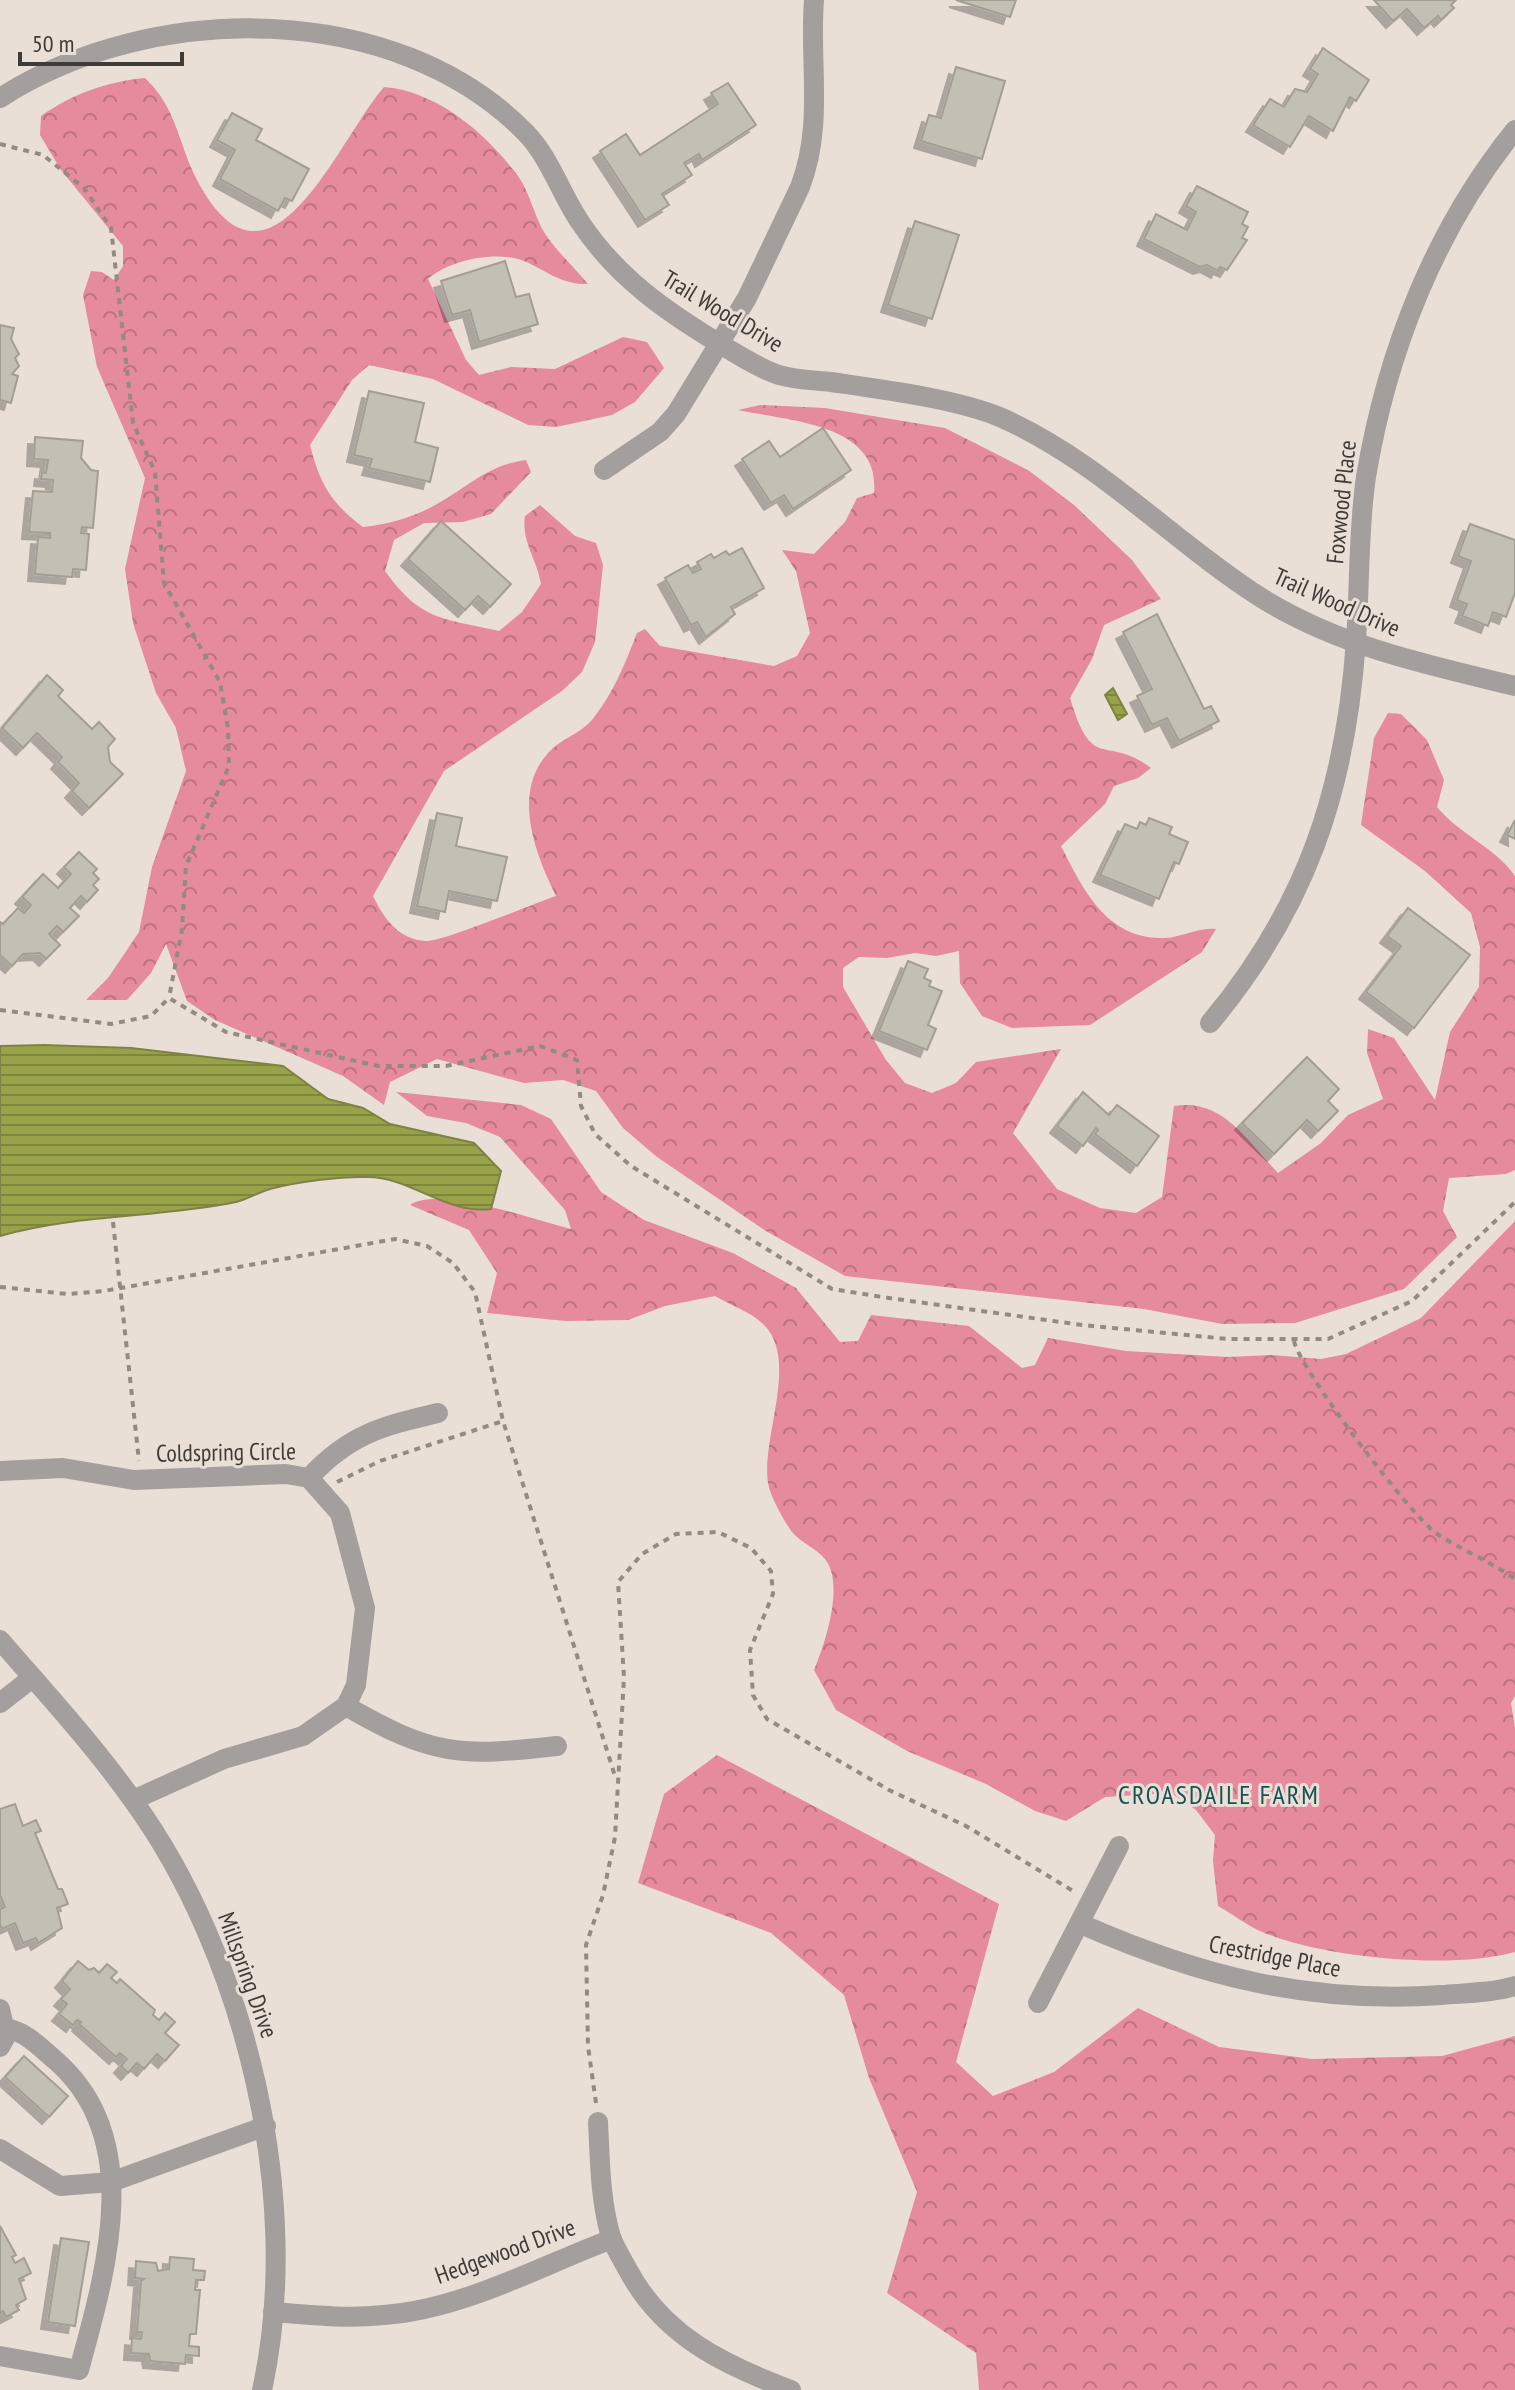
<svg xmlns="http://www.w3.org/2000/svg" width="1515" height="2390" font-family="'PT Sans Narrow',sans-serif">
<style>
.forest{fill:url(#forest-crowns)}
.water{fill:url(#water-rules);stroke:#7e8343;stroke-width:2}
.building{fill:#c4bfb4;stroke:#a39e94;stroke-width:2;filter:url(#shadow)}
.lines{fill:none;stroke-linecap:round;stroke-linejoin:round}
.path{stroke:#928a85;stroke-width:4;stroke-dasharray:6 6;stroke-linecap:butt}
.minor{stroke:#a49e9c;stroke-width:20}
.labels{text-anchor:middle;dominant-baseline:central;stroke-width:6;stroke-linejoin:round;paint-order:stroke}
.street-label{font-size:24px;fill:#3f3b38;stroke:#eadfd7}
.neighbourhood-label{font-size:26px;letter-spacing:2px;fill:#165252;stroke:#eadfd7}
</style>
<defs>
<pattern id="forest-crowns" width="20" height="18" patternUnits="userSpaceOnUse" patternTransform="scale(2)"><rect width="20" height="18" fill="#e68a9e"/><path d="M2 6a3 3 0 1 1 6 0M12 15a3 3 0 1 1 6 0" fill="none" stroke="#bc7282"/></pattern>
<pattern id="water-rules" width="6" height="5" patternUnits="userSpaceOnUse" patternTransform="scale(2)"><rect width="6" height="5" fill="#99a248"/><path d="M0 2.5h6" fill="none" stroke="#7e853d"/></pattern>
<filter id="shadow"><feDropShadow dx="-7" dy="7" stdDeviation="0" flood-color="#0004"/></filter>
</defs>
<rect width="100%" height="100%" fill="#eadfd7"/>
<!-- forest -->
<g class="forest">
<path d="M 145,78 C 177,108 178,143 197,180 C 269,317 337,141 384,87 C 437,91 487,134 518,176 C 530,193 534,215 544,232 C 556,251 574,267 588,284 C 562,285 547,271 524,261 C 496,250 449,260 428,279 L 466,360 L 479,375 L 511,367 L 555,369 L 623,337 L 647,342 L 664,368 L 635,402 L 612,415 L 556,427 L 528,425 L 433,379 L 369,365 L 352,380 L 310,445 C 320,484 331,503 363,527 C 391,524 418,516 442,501 C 473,483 489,465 526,460 L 531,472 L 491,514 L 463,522 L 424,523 L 394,540 L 385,571 C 421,621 442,618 499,631 L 522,612 L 541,584 C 537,559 521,541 525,516 L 540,505 L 575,536 L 596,543 L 603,565 L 595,642 L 582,672 L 562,691 L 444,771 L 373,896 C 384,919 399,940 427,941 C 444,941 533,904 556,896 C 536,855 511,794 548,753 C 560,739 580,734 592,720 C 613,694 625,664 637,633 L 645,629 L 660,646 L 774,666 L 797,656 L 810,633 L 796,571 L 782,550 L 814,554 L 845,522 L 857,498 L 874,493 C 881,423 788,421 738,410 L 760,405 L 825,408 L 945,428 L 1028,470 L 1074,505 L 1132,560 L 1161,599 L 1104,625 L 1092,659 L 1070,698 C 1093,775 1105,733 1151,768 L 1138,778 L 1114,786 L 1105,804 L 1061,846 C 1083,889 1106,938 1161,938 C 1180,939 1196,927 1216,929 L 1202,952 L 1090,1025 L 1012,1028 L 982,1016 L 960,983 L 959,951 L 936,956 L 915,953 L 887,958 L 859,957 L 843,968 L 843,987 L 886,1060 L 905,1083 L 932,1093 L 956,1083 L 976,1062 L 1061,1049 L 1013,1133 L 1057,1189 L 1100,1208 L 1136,1213 L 1162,1197 L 1174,1106 C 1223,1098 1246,1140 1278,1173 L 1321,1143 L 1348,1115 L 1383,1099 L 1367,1053 L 1368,1029 L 1394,1038 L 1435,1100 L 1450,1032 L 1479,987 L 1480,947 L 1471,913 L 1425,871 L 1361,825 L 1374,738 L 1388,713 L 1401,714 L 1427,740 L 1444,780 L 1437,807 C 1460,835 1495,847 1515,876 L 1515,1170 L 1506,1174 L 1449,1178 L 1443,1211 L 1457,1237 L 1404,1289 L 1295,1323 L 1222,1324 L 1144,1309 L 845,1276 L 766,1231 L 657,1157 L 623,1128 L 596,1091 L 563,1080 L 524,1083 L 437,1059 L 390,1082 L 384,1105 L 343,1076 L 215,1020 L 187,1001 L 166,944 L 151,973 L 127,1000 L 86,1000 L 108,978 L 139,932 L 152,867 L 186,771 L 176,728 L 156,693 L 133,623 L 125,569 L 145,478 L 97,367 L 83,295 L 91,271 L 102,272 L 114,280 L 123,266 L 123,246 L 61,170 L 40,135 L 41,116 C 74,93 106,82 145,78 Z"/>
<path d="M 396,1092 L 521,1105 L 551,1119 L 601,1192 L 644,1220 L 733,1253 L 796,1288 L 840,1342 L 858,1341 L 871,1315 L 969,1326 L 1022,1368 L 1035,1365 L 1048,1338 L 1126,1351 L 1228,1357 L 1272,1355 L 1321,1359 L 1346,1354 L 1421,1318 L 1515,1221 L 1515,1696 L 1511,1703 L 1515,1728 L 1515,1952 C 1451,1970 1321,1958 1260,1931 C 1245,1924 1232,1914 1218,1906 L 1213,1861 L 1215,1835 L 1196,1810 L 1171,1793 L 1105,1797 L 1066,1821 L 1035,1811 L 986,1784 L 907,1751 L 836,1710 L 814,1670 C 825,1644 845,1584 825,1559 C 816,1548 801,1543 792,1532 C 784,1521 770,1496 768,1483 C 761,1437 800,1359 763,1324 C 751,1312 730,1305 715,1296 L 665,1306 L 628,1320 L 566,1321 L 487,1313 L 497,1273 L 469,1230 L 410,1205 C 438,1185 538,1221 571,1229 L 565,1210 L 500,1137 L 466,1123 L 427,1116 Z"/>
<polygon points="717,1755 999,1904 956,2062 993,2096 1054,2072 1138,2008 1219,2047 1312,2059 1442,2056 1515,2036 1515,2390 979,2390 976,2353 887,2293 917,2192 869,2078 844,1995 771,1933 638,1883 664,1794"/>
</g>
<!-- water -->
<g class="water">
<polygon points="1113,688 1127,714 1118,720 1105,695"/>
<path d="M 44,1045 L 131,1048 L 283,1066 L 328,1099 L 363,1108 L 390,1124 L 474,1143 L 501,1171 L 491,1209 C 447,1215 410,1177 368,1177 C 342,1176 295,1182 270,1189 C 259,1192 248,1199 236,1202 C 158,1218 77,1214 0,1236 L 0,1046 Z"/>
</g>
<!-- building -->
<g class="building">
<polygon points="956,0 1016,0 1010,17"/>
<polygon points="1374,0 1456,0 1451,5 1454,8 1441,20 1438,16 1424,28 1407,9 1393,21"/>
<polygon points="1323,48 1369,80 1356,101 1350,97 1333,131 1309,116 1290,147 1253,125 1270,99 1284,107 1295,89 1307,92 1318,74 1310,69"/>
<polygon points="956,67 1005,81 982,159 921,141 929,115 941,118"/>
<polygon points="728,83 756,125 702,160 699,154 684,163 692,175 662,194 669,205 645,220 600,151 626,134 640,155 718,104 711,93"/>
<polygon points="232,113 262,129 256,140 309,169 292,201 285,198 278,211 220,179 235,150 217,140"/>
<polygon points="1197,186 1248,212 1242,224 1248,227 1242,238 1247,240 1227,270 1220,267 1218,271 1207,265 1200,267 1144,239 1156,214 1187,230 1196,212 1186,206"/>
<polygon points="915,221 959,235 932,319 888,305"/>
<polygon points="505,261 516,297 529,294 538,324 479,342 470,310 452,315 441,281"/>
<polygon points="0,325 14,328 11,339 19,354 15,358 19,366 12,374 18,376 11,403 0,400"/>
<polygon points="369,391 424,403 415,442 438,448 430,482 369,468 372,459 354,455"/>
<polygon points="823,428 851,470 793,509 784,495 771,503 742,459 769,441 780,457"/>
<polygon points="35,437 83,441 81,458 91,470 98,471 93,528 82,527 81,533 89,534 86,570 73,569 72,577 35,574 38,537 50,538 50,533 29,532 33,491 52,492 53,480 41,479 42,472 46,473 48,460 34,459"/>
<polygon points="441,521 511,584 490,607 478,596 465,610 408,559"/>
<polygon points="1470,524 1515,540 1515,593 1506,617 1493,612 1488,626 1462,616 1467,604 1457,600 1471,561 1458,556"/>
<polygon points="742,548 764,588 731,607 735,614 706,637 697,622 691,625 665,578 688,565 693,573 701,569 697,562 711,554 714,558 726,551 729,555"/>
<polygon points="1157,614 1204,709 1211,706 1219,721 1179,741 1167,718 1152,725 1137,696 1152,689 1123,632"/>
<polygon points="47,675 63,690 58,696 92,729 99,722 115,739 108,747 110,762 123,774 89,808 72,791 79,783 58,762 62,757 37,733 23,748 2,728"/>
<polygon points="437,813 462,818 456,846 507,857 497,901 449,891 445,912 417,906"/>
<polygon points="1149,818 1172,827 1169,834 1188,842 1179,864 1174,862 1159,899 1100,875 1125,824 1137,829 1140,822 1146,825"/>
<polygon points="1515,820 1515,839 1507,835"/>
<polygon points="79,852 97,869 93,873 99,879 93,885 98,890 87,902 81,896 70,908 79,916 63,932 57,926 49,934 60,945 46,959 40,953 23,954 12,966 0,955 0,922 3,924 18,908 24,913 31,905 22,897 43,874 58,888 71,874 64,867"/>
<polygon points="1408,908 1470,955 1414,1028 1366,992 1401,946 1387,936"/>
<polygon points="908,961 928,969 924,978 931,981 929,986 942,991 928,1025 936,1029 927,1050 879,1031"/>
<polygon points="1307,1057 1339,1089 1328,1101 1338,1111 1318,1131 1307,1120 1274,1154 1242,1123"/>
<polygon points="1083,1092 1109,1115 1117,1105 1159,1136 1137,1166 1095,1134 1098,1130 1096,1128 1083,1146 1057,1126"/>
<polygon points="15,1804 23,1826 36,1820 41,1831 35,1833 58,1889 62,1889 68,1904 57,1908 62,1928 38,1943 36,1938 23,1943 15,1923 2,1929 0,1925 0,1909 5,1907 0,1895 0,1809"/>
<polygon points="78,1961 89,1970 94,1968 99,1973 107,1964 117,1972 111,1978 117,1983 120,1979 155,2010 153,2015 159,2020 165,2013 175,2022 165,2033 179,2045 165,2061 157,2054 144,2069 137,2063 128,2073 121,2066 127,2059 120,2053 116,2057 79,2024 81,2022 77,2020 73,2025 59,2014 67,2004 61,1999 70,1989 62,1981"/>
<polygon points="24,2056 68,2096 49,2117 5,2077"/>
<polygon points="0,2226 16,2255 12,2257 15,2263 24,2258 31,2273 19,2279 26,2299 16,2305 19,2310 6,2317 3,2311 0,2313"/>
<polygon points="61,2238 89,2242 75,2326 48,2322"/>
<polygon points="170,2257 194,2259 193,2270 205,2271 204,2280 196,2280 195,2290 200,2290 196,2334 190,2334 189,2346 199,2347 199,2356 186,2355 185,2364 150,2361 149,2354 131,2353 132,2338 141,2339 142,2332 137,2332 141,2281 144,2279 135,2278 136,2261 156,2263 158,2271 169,2269"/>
</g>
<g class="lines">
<!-- path -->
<g class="path">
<polyline points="0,144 43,155 84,188 111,228 133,423 155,472 164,583 220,682 228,728 229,766 186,866 182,929 169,998"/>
<polyline points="0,1010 111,1024 151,1016 169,998 226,1032 378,1066 446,1066 540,1046 577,1060 581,1106 595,1134 631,1166 832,1289 889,1298 1082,1325 1228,1339 1328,1339 1412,1301 1515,1202"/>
<polyline points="113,1222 139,1461"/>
<polyline points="0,1287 68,1294 104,1291 395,1239 427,1246 453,1263 475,1292 503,1421 615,1776"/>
<path d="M 1294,1341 C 1299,1368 1411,1516 1436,1533 C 1461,1550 1490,1561 1515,1579"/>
<polyline points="337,1482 380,1461 503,1421"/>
<polyline points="596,2103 588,2046 586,1945 603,1895 615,1837 624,1677 618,1582 642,1554 676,1534 718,1532 751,1548 771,1571 773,1594 750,1650 753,1695 767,1719 889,1790 966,1826 1073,1891"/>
</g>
<!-- minor -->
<g class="minor">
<path d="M 0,98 C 152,0 396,0 526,133 C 550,158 561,194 580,222 C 617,278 668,313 725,347 C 742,357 760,369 779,375 C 796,380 813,380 831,382 C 880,389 958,399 1002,418 C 1099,461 1171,540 1260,597 C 1338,646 1427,665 1515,686"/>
<path d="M 604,470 L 660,432 L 676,414 L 747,298 L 800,187 C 824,125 809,63 814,0"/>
<path d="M 1210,1023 C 1306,908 1346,790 1356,640 C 1360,586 1358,530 1366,477 C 1387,351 1435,229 1515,130"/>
<polyline points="0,1471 63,1468 134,1480 286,1474 309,1478 340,1513 365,1608 356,1685 346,1706 303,1736 224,1759 133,1800"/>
<path d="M 309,1478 C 349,1434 383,1426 438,1413"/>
<path d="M 0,1640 C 45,1692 92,1743 132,1799 C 246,1955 304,2200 262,2390"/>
<polyline points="0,1703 32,1678"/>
<path d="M 346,1706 C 432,1756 460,1757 557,1746"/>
<path d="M 1081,1924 C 1201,1977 1311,2004 1442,1995 C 1467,1993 1491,1993 1515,1986"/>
<polyline points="1038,2003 1119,1846"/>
<polyline points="0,2009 6,2036 0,2047"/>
<path d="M 598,2122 C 600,2160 600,2200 611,2237 C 615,2248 622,2259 628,2270 C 663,2336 724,2365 791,2390"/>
<polyline points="0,2149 60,2186 111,2182 266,2126"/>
<path d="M 273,2312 C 310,2315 346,2319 384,2315 C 463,2309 538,2267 612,2239"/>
<path d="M 0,2356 L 79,2370 C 106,2271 146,2138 55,2060 C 40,2047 24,2030 4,2028"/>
</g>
</g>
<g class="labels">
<!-- street labels -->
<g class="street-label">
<text transform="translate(723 311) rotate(31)">Trail Wood Drive</text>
<text transform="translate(1341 502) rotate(-84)">Foxwood Place</text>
<text transform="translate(1337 602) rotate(24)">Trail Wood Drive</text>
<text transform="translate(226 1452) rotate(-1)">Coldspring Circle</text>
<text transform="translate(1275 1956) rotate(11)">Crestridge Place</text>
<text transform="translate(248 1975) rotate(70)">Millspring Drive</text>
<text transform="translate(505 2251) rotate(-20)">Hedgewood Drive</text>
</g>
<!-- neighbourhood labels -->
<g class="neighbourhood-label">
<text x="1219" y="1794">CROASDAILE FARM</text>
</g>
</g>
<!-- scale -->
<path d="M20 52v12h162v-12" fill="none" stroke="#3f3b38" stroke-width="4"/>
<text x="32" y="52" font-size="24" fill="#3f3b38" stroke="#eadfd7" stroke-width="6" paint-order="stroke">50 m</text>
</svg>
